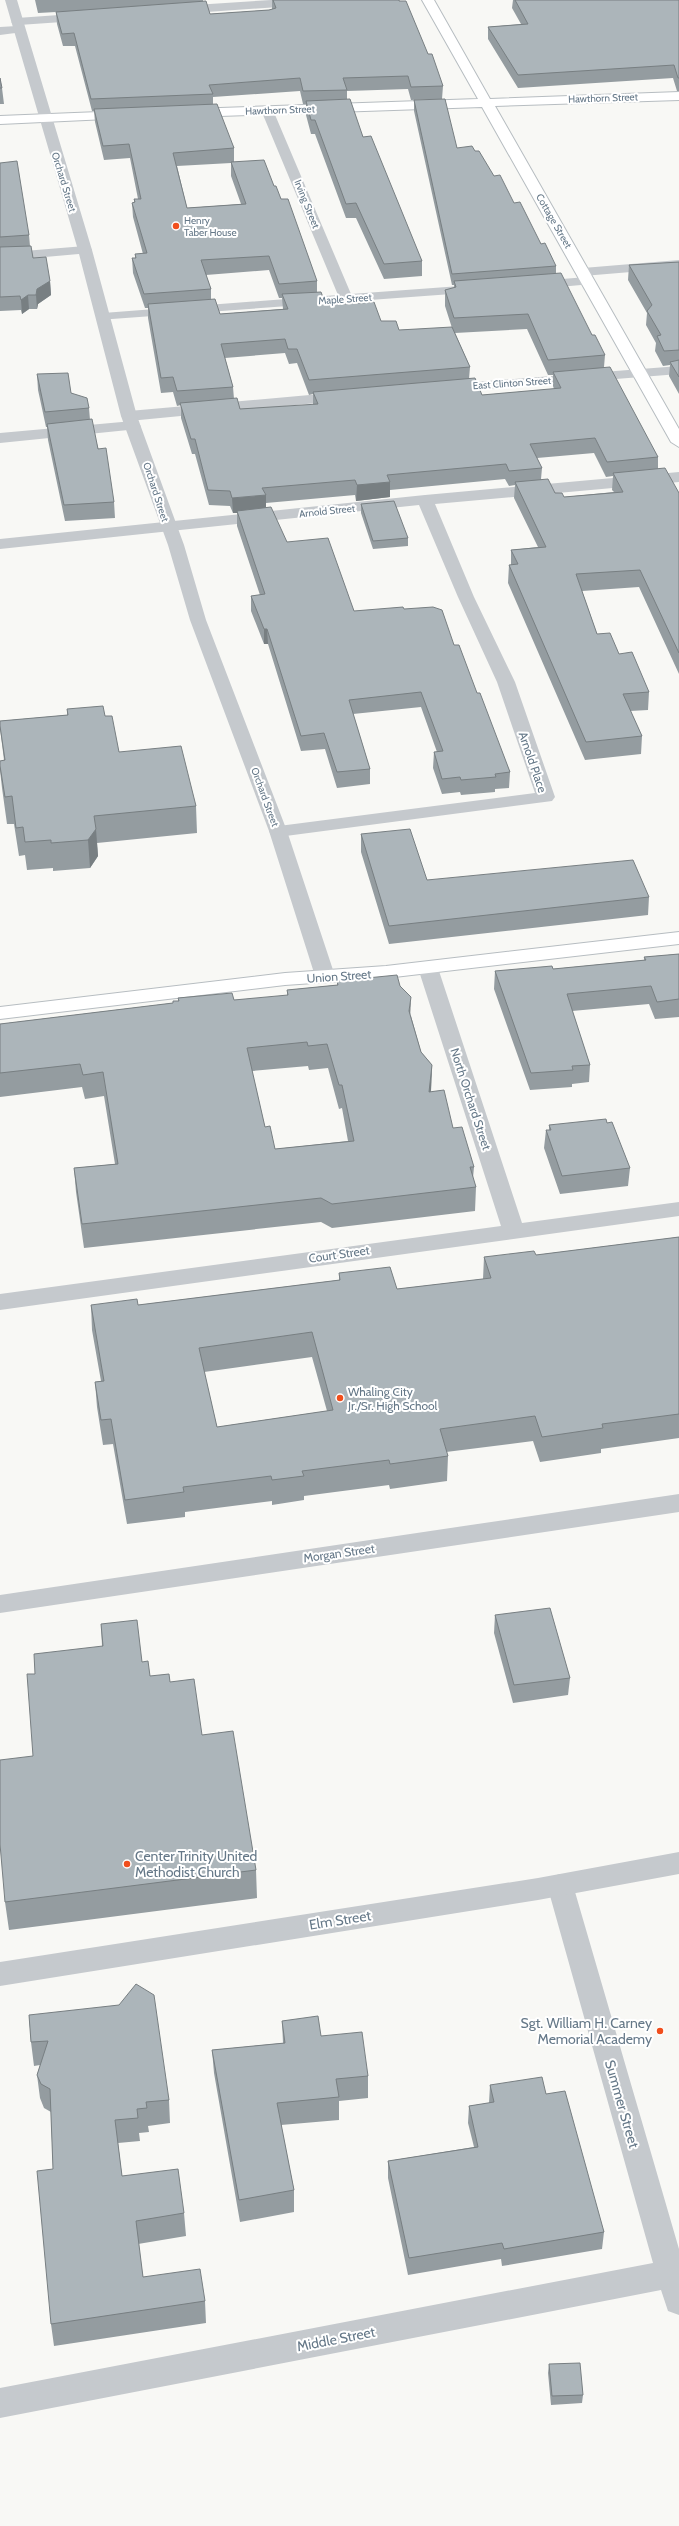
<svg xmlns="http://www.w3.org/2000/svg" width="679" height="2526" font-family="Cabin,sans-serif">
<style>
.lines{fill:none;stroke-linecap:round;stroke-linejoin:round}
.secondary-casing{stroke:#b7bdc1;stroke-width:2}
.minor{fill:#c5c9cd;fill-rule:evenodd}
.tertiary{fill:#c5c9cd;fill-rule:evenodd}
.secondary{fill:#fff;fill-rule:evenodd}
.wall{fill:#949ca0;fill-rule:evenodd}
.shaded-wall{fill:#787f82}
.building{fill:#acb5ba;stroke:#787f82;fill-rule:evenodd}
.poi-dot{fill:#f14e1c;stroke:#fff;stroke-width:1.5}
.labels{text-anchor:middle;dominant-baseline:central;stroke-width:4;stroke-linejoin:round;paint-order:stroke}
.far-street-label{font-size:10px;fill:#657888;stroke:#fff}
.far-poi-label{font-size:10px;fill:#657888;stroke:#fff;text-anchor:start}
.street-label{font-size:12px;fill:#657888;stroke:#fff}
.poi-label{font-size:12px;fill:#657888;stroke:#fff;text-anchor:start}
.near-poi-label{font-size:14px;fill:#657888;stroke:#fff;text-anchor:start}
.near-street-label{font-size:14px;fill:#657888;stroke:#fff}
</style>
<rect width="100%" height="100%" fill="#f8f8f5"/>
<g class="lines">
<defs>
<g id="secondary">
<polygon points="422,0 434,0 490,99 679,92 679,100 495,106 679,429 679,447 671,442 482,107 191,117 185,113 191,109 478,99"/>
<polygon points="124,111 129,112 130,115 129,118 0,124 0,116"/>
<polygon points="679,932 679,944 386,978 285,985 0,1019 0,1007 285,973 386,966"/>
</g>
</defs>
<!-- secondary casing -->
<use href="#secondary" class="secondary-casing"/>
<!-- minor -->
<g class="minor">
<polygon points="271,0 328,0 322,4 179,14 173,10 179,6"/>
<polygon points="87,13 91,14 91,20 19,25 25,29 23,32 0,35 0,27 17,26 11,22 17,18"/>
<polygon points="267,106 273,110 351,294 474,285 479,286 481,289 479,292 98,320 96,317 98,314 103,313 338,295 261,110"/>
<polygon points="85,246 90,247 92,250 90,253 0,261 0,253"/>
<polygon points="679,260 679,268 583,276 576,272 583,268"/>
<polygon points="587,277 592,278 594,281 592,284 537,289 530,285 537,281"/>
<polygon points="679,366 679,374 449,392 442,388 449,384"/>
<polygon points="343,392 348,394 351,397 348,400 129,421 121,416 129,411"/>
<polygon points="133,421 141,426 138,429 0,443 0,433"/>
<polygon points="679,472 679,482 435,504 474,597 515,682 555,797 552,801 278,837 271,835 269,831 271,827 535,793 497,682 458,597 419,505 0,549 0,539 425,495"/>
<polygon points="428,962 435,964 438,968 522,1223 679,1202 679,1216 0,1310 0,1294 501,1226 418,968 421,964"/>
<polygon points="679,1494 679,1512 0,1613 0,1595"/>
<polygon points="560,1874 570,1877 573,1885 679,2249 679,2315 668,2311 661,2290 0,2418 0,2388 653,2263 547,1885 550,1877"/>
</g>
<!-- tertiary -->
<g class="tertiary">
<polygon points="5,0 17,0 92,250 137,416 184,545 206,620 287,831 335,976 332,980 318,980 315,976 269,831 190,620 168,545 121,416 78,250"/>
<polygon points="679,1852 679,1874 538,1900 0,1986 0,1962 538,1878"/>
</g>
<!-- secondary -->
<use href="#secondary" class="secondary"/>
</g>
<!-- wall -->
<g class="wall">
<path d="M 35,0 L 203,0 L 203,2 L 210,14 L 269,10 L 272,9 L 272,0 L 399,0 L 428,54 L 443,86 L 442,99 L 411,100 L 408,89 L 347,91 L 347,99 L 363,137 L 422,261 L 422,276 L 384,279 L 356,218 L 346,218 L 315,134 L 311,134 L 306,115 L 306,104 L 303,104 L 300,91 L 213,97 L 213,104 L 234,148 L 234,162 L 274,186 L 281,199 L 317,281 L 317,292 L 326,305 L 381,321 L 399,330 L 452,328 L 445,306 L 445,290 L 454,288 L 454,285 L 452,285 L 414,111 L 414,100 L 457,148 L 475,151 L 511,199 L 556,266 L 556,274 L 592,335 L 605,355 L 604,367 L 658,457 L 658,469 L 679,493 L 679,674 L 639,587 L 582,591 L 597,634 L 619,654 L 649,692 L 648,710 L 630,711 L 642,736 L 641,754 L 585,760 L 508,583 L 509,565 L 511,565 L 511,550 L 538,547 L 514,498 L 515,485 L 509,486 L 505,479 L 390,490 L 390,497 L 356,501 L 355,495 L 266,503 L 266,508 L 287,542 L 354,611 L 404,609 L 454,645 L 477,693 L 510,772 L 509,788 L 495,789 L 495,792 L 461,795 L 460,792 L 442,794 L 433,768 L 434,752 L 437,752 L 421,707 L 353,714 L 370,769 L 370,784 L 337,788 L 325,749 L 301,751 L 268,644 L 264,644 L 251,611 L 251,596 L 260,595 L 237,526 L 237,513 L 233,513 L 230,506 L 209,505 L 195,454 L 192,454 L 181,418 L 181,405 L 177,406 L 173,392 L 161,393 L 148,318 L 148,308 L 145,308 L 133,273 L 132,258 L 135,258 L 135,254 L 143,254 L 133,217 L 132,203 L 134,202 L 134,199 L 138,199 L 130,158 L 104,160 L 95,122 L 94,111 L 92,111 L 75,46 L 63,46 L 57,24 L 56,12 L 38,13 ZM 231,163 L 231,176 L 241,204 L 187,208 L 177,166 ZM 269,270 L 279,298 L 282,298 L 283,309 L 220,314 L 211,299 L 211,289 L 206,275 ZM 527,329 L 548,375 L 553,375 L 553,386 L 554,389 L 482,395 L 469,379 L 470,367 L 455,333 ZM 285,353 L 289,364 L 297,363 L 309,395 L 313,394 L 313,405 L 240,409 L 234,399 L 233,387 L 225,358 ZM 594,453 L 606,477 L 613,476 L 612,490 L 614,492 L 564,497 L 555,493 L 541,479 L 542,468 L 537,458 Z"/>
<polygon points="513,0 679,0 679,91 677,91 673,78 518,88 488,39 488,27 521,24 512,8"/>
<polygon points="0,78 2,88 4,104 0,104"/>
<polygon points="0,163 29,235 30,246 33,258 50,281 51,295 38,304 37,309 29,309 22,314 21,310 0,311"/>
<polygon points="679,262 679,394 669,376 670,365 663,366 655,351 656,343 646,325 647,313 628,280 629,265"/>
<polygon points="37,374 71,393 89,408 90,420 114,502 115,518 65,521 48,440 47,427 46,427 38,390"/>
<polygon points="361,504 408,538 408,546 373,549 361,513"/>
<polygon points="67,709 105,716 119,752 196,806 197,833 97,843 98,856 90,868 53,871 53,868 27,870 25,855 19,856 14,824 7,824 2,788 0,770 0,761 4,760 0,728 0,721 67,715"/>
<polygon points="361,834 427,880 649,897 648,915 389,944 361,852"/>
<polygon points="679,954 679,1017 655,1019 649,1004 572,1011 590,1065 589,1082 572,1084 572,1087 530,1090 494,989 495,971 553,969 644,960 644,957"/>
<path d="M 337,981 L 411,1016 L 421,1052 L 432,1065 L 431,1092 L 453,1128 L 474,1167 L 473,1178 L 476,1187 L 475,1211 L 332,1228 L 321,1222 L 84,1248 L 76,1192 L 74,1168 L 115,1164 L 104,1096 L 85,1099 L 82,1087 L 0,1097 L 0,1024 L 173,1003 L 178,1001 L 178,998 L 234,1000 L 287,996 L 287,990 L 337,985 ZM 308,1066 L 309,1070 L 328,1068 L 339,1109 L 342,1108 L 348,1141 L 275,1149 L 265,1127 L 252,1071 Z"/>
<polygon points="549,1125 630,1168 628,1186 560,1194 544,1148 546,1130 549,1130"/>
<path d="M 679,1237 L 679,1438 L 601,1449 L 601,1453 L 540,1462 L 533,1441 L 446,1452 L 448,1456 L 447,1481 L 390,1489 L 389,1485 L 304,1496 L 304,1500 L 272,1505 L 272,1501 L 185,1512 L 185,1517 L 127,1524 L 113,1444 L 103,1445 L 97,1407 L 95,1382 L 101,1381 L 92,1330 L 91,1305 L 138,1305 L 339,1280 L 339,1273 L 397,1289 L 483,1279 L 484,1257 L 536,1255 ZM 312,1357 L 327,1411 L 217,1427 L 204,1372 Z"/>
<polygon points="495,1615 570,1678 568,1695 513,1703 494,1633"/>
<polygon points="101,1624 142,1662 150,1676 170,1682 202,1735 256,1870 257,1898 9,1930 5,1902 33,1756 102,1646"/>
<polygon points="29,2015 169,2100 170,2123 148,2126 149,2132 139,2133 140,2141 118,2143 122,2176 184,2213 186,2236 138,2244 143,2277 205,2301 206,2323 54,2346 51,2324 53,2169 51,2112 44,2108 40,2098 37,2075 40,2065 34,2066 31,2042"/>
<polygon points="282,2021 321,2036 368,2076 368,2098 339,2101 339,2120 281,2125 294,2190 294,2212 240,2222 214,2073 212,2050 283,2043"/>
<polygon points="490,2085 546,2094 604,2232 602,2249 502,2266 501,2259 408,2275 388,2178 388,2161 474,2147 468,2123 469,2106 489,2103"/>
<polygon points="549,2364 583,2395 582,2403 551,2405 548,2373"/>
</g>
<!-- shaded-wall -->
<g class="shaded-wall">
<polygon points="50,281 51,295 38,304 37,309 36,295 37,289"/>
<polygon points="28,295 29,309 22,314 21,300"/>
<polygon points="390,482 390,497 356,501 357,485"/>
<polygon points="266,495 266,510 237,511 237,513 233,513 232,498"/>
<polygon points="264,629 267,629 268,644 264,644"/>
<polygon points="96,829 98,856 90,868 88,840"/>
<polygon points="411,997 410,1020 409,1011"/>
<polygon points="432,1065 431,1089 428,1116 429,1092"/>
</g>
<!-- building -->
<g class="building">
<polygon points="273,0 399,0 399,1 406,1 428,54 432,54 443,86 411,87 408,76 343,78 347,90 303,91 300,78 209,85 213,94 91,99 74,33 62,34 56,12 206,1 210,14 269,10 276,8"/>
<polygon points="515,0 679,0 679,78 678,78 674,65 518,75 488,27 528,24"/>
<polygon points="0,78 2,88 0,88"/>
<polygon points="350,99 363,137 371,136 422,261 384,264 356,203 346,204 315,120 311,120 306,101"/>
<polygon points="445,99 457,148 472,146 475,151 479,151 494,176 500,175 514,203 520,202 541,244 545,243 556,266 452,274 414,100"/>
<polygon points="217,104 234,148 173,153 187,208 246,204 231,162 264,160 274,186 276,186 281,199 288,199 317,281 279,284 269,256 201,260 211,289 144,294 132,258 136,258 135,254 147,253 132,203 135,202 134,199 141,199 129,144 103,146 94,109"/>
<polygon points="17,161 29,235 0,237 0,163"/>
<polygon points="31,246 33,258 46,257 50,281 37,289 36,295 28,295 21,300 20,296 0,297 0,247"/>
<polygon points="679,262 679,350 664,351 657,336 661,335 647,311 652,305 629,265"/>
<polygon points="561,273 592,335 595,335 605,355 548,360 528,314 454,318 445,290 456,287 454,281"/>
<polygon points="321,292 326,305 374,302 381,321 396,321 399,330 452,327 470,367 309,380 297,349 288,349 285,339 221,344 233,387 177,391 173,377 161,378 148,304 215,299 220,314 288,309 282,294"/>
<polygon points="679,360 679,377 670,362"/>
<polygon points="610,367 658,457 607,462 595,438 530,444 542,468 509,471 506,464 387,475 390,482 357,485 355,480 262,488 266,495 232,498 230,491 208,490 195,439 191,439 180,403 237,398 240,409 318,404 313,392 475,378 482,395 561,388 553,372"/>
<polygon points="68,373 71,393 87,398 89,408 45,412 37,374"/>
<polygon points="92,419 98,449 106,448 114,502 64,505 47,424"/>
<polygon points="665,468 679,493 679,653 640,570 576,574 597,634 610,633 619,654 632,652 649,692 623,694 642,736 586,742 509,565 518,564 511,550 546,547 515,482 548,479 555,493 562,493 564,497 623,492 613,473"/>
<polygon points="394,501 408,538 373,541 361,504"/>
<polygon points="271,507 287,542 328,538 354,611 403,607 404,609 433,607 442,610 454,645 459,645 477,693 480,693 510,772 495,774 496,777 461,780 460,777 442,779 434,752 443,751 421,692 349,700 370,769 337,772 324,733 301,736 267,629 264,629 251,596 265,594 237,511"/>
<polygon points="103,706 105,716 112,716 119,752 181,746 196,806 94,816 96,829 88,840 51,843 51,840 25,842 23,827 16,828 12,796 5,797 0,766 0,761 5,760 0,726 0,721 68,715 67,709"/>
<polygon points="410,829 427,880 633,860 649,897 389,926 361,834"/>
<polygon points="679,954 679,999 657,1002 651,986 567,994 590,1065 572,1066 573,1070 531,1073 495,971 552,966 553,969 646,960 644,957"/>
<path d="M 397,975 L 400,986 L 411,997 L 409,1011 L 421,1052 L 432,1065 L 429,1092 L 444,1090 L 453,1128 L 462,1127 L 474,1167 L 470,1167 L 476,1187 L 332,1204 L 321,1198 L 82,1224 L 74,1168 L 118,1164 L 103,1072 L 83,1075 L 80,1064 L 0,1073 L 0,1024 L 173,1003 L 173,1001 L 179,1001 L 178,998 L 232,993 L 234,1000 L 288,995 L 287,990 L 338,985 L 337,981 ZM 307,1042 L 308,1046 L 327,1044 L 339,1085 L 342,1085 L 354,1141 L 275,1149 L 270,1126 L 265,1127 L 247,1048 Z"/>
<polygon points="606,1119 607,1123 612,1122 630,1168 562,1176 546,1130 551,1130 549,1125"/>
<path d="M 679,1237 L 679,1414 L 602,1424 L 603,1428 L 542,1437 L 535,1416 L 440,1429 L 448,1456 L 390,1464 L 389,1460 L 302,1471 L 304,1476 L 272,1480 L 271,1476 L 183,1487 L 184,1492 L 125,1500 L 111,1419 L 101,1420 L 95,1382 L 104,1381 L 91,1305 L 137,1299 L 138,1305 L 340,1280 L 339,1273 L 390,1267 L 397,1289 L 491,1278 L 484,1257 L 534,1251 L 536,1255 ZM 312,1332 L 333,1410 L 217,1427 L 199,1348 Z"/>
<polygon points="550,1608 570,1678 514,1685 495,1615"/>
<polygon points="137,1620 142,1662 148,1661 150,1676 169,1674 170,1682 194,1679 202,1735 233,1731 256,1870 5,1902 0,1844 0,1760 33,1756 27,1674 35,1674 34,1654 103,1646 101,1624"/>
<polygon points="136,1984 154,1995 169,2100 146,2102 147,2108 137,2109 138,2118 115,2120 122,2176 178,2169 184,2213 136,2221 143,2277 200,2269 205,2301 51,2324 37,2171 53,2169 50,2089 41,2084 37,2075 48,2041 31,2042 29,2015 119,2005"/>
<polygon points="318,2016 321,2036 362,2032 368,2076 336,2079 339,2097 277,2103 294,2190 239,2200 212,2050 285,2043 282,2021"/>
<polygon points="542,2077 546,2094 565,2091 604,2232 504,2249 502,2243 409,2258 388,2161 478,2147 469,2106 494,2102 490,2085"/>
<polygon points="580,2363 583,2395 552,2396 549,2364"/>
</g>
<!-- markers -->
<g class="poi-dot">
<circle cx="176" cy="226" r="4"/>
<circle cx="340" cy="1398" r="4"/>
<circle cx="127" cy="1864" r="4"/>
<circle cx="660" cy="2031" r="4"/>
</g>
<g class="labels">
<!-- far-street labels -->
<g class="far-street-label">
<text transform="translate(603 98) rotate(-2)">Hawthorn Street</text>
<text transform="translate(280 110) rotate(-2)">Hawthorn Street</text>
<text transform="translate(64 182) rotate(73)">Orchard Street</text>
<text transform="translate(307 204) rotate(68)">Irving Street</text>
<text transform="translate(554 221) rotate(60)">Cottage Street</text>
<text transform="translate(345 299) rotate(-4)">Maple Street</text>
<text transform="translate(512 383) rotate(-4)">East Clinton Street</text>
<text transform="translate(156 492) rotate(72)">Orchard Street</text>
<text transform="translate(327 511) rotate(-6)">Arnold Street</text>
<text transform="translate(265 797) rotate(70)">Orchard Street</text>
</g>
<!-- far-poi labels -->
<g class="far-poi-label">
<text x="184" y="220">Henry<tspan x="184" dy="12">Taber House</tspan></text>
</g>
<!-- street labels -->
<g class="street-label">
<text transform="translate(533 762) rotate(71)">Arnold Place</text>
<text transform="translate(339 976) rotate(-4)">Union Street</text>
<text transform="translate(471 1099) rotate(72)">North Orchard Street</text>
<text transform="translate(339 1254) rotate(-8)">Court Street</text>
<text transform="translate(339 1553) rotate(-8)">Morgan Street</text>
</g>
<!-- poi labels -->
<g class="poi-label">
<text x="348" y="1391">Whaling City<tspan x="348" dy="14">Jr./Sr. High School</tspan></text>
</g>
<!-- near-poi labels -->
<g class="near-poi-label">
<text x="135" y="1856">Center Trinity United<tspan x="135" dy="16">Methodist Church</tspan></text>
<text x="652" y="2023" text-anchor="end">Sgt. William H. Carney<tspan x="652" dy="16">Memorial Academy</tspan></text>
</g>
<!-- near-street labels -->
<g class="near-street-label">
<text transform="translate(340 1920) rotate(-9)">Elm Street</text>
<text transform="translate(622 2104) rotate(74)">Summer Street</text>
<text transform="translate(336 2339) rotate(-11)">Middle Street</text>
</g>
</g>
</svg>
